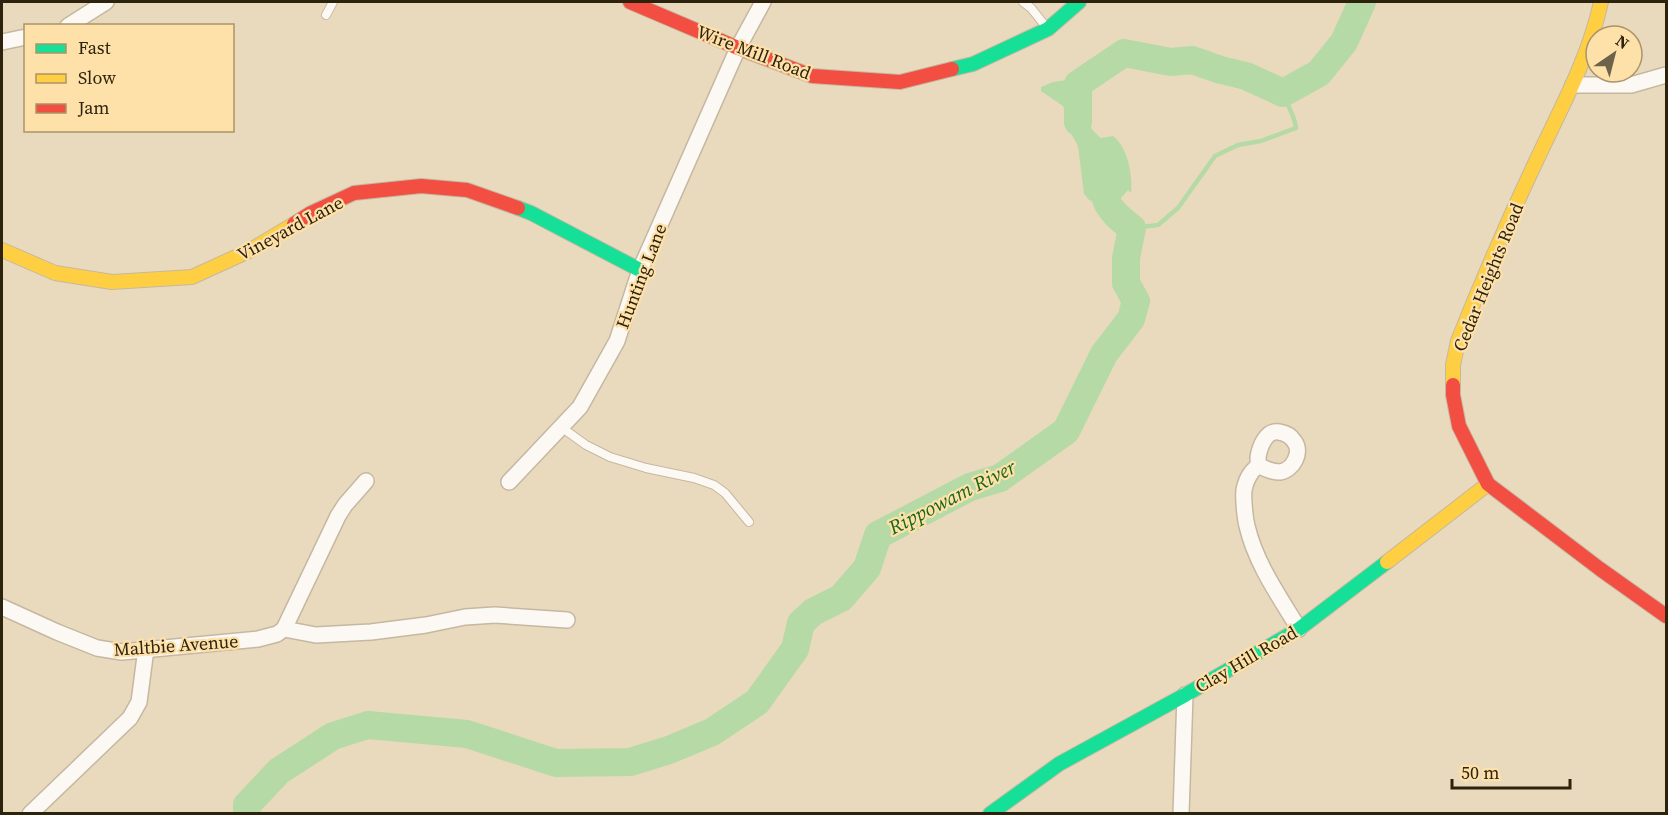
<svg xmlns="http://www.w3.org/2000/svg" width="1668" height="815" font-family="'Source Serif 4',serif">
<style>
.water{fill:#b6daa6}
.lines{fill:none;stroke-linecap:round;stroke-linejoin:round}
.stream{stroke:#b6daa6;stroke-width:4.5}
.river{stroke:#b6daa6;stroke-width:28}
.lane-casing{stroke:#c5b8a1;stroke-width:10}
.street-casing{stroke:#c5b8a1;stroke-width:18}
.fast-casing{stroke:#c5b8a1;stroke-width:16}
.slow-casing{stroke:#c5b8a1;stroke-width:16}
.jam-casing{stroke:#c5b8a1;stroke-width:16}
.lane{stroke:#fcf9f5;stroke-width:8}
.street{stroke:#fcf9f5;stroke-width:15}
.fast{stroke:#16e098;stroke-width:14}
.slow{stroke:#ffcf43;stroke-width:14}
.jam{stroke:#f24e42;stroke-width:14}
.labels{text-anchor:middle;dominant-baseline:central;stroke-width:4.5;stroke-linejoin:round;paint-order:stroke}
.street-label{font-size:18px;fill:#2d220c;stroke:#fee0a9}
.water-label{font-size:20px;font-style:italic;fill:#18661a;stroke:#fee0a9}
</style>
<rect width="100%" height="100%" fill="#eadabd"/>
<!-- water -->
<path class="water" d="M 1067,80 L 1090,88 C 1085,110 1082,123 1101,138 L 1113,136 C 1128,147 1133,176 1131,193 L 1128,190 L 1111,209 L 1089,200 L 1084,194 L 1078,146 L 1067,126 L 1066,115 L 1063,106 L 1041,91 L 1041,87 L 1053,82 Z"/>
<g class="lines">
<!-- stream -->
<path class="stream" d="M 1132,228 L 1158,225 L 1178,208 L 1215,156 L 1238,145 L 1261,141 L 1296,128 C 1295,116 1287,105 1283,93"/>
<!-- river -->
<g class="river">
<polyline points="1078,122 1078,84 1124,53 1171,62 1192,60 1221,70 1246,76 1283,93 1319,73 1344,42 1362,2"/>
<path d="M 247,814 L 247,805 L 279,771 L 333,736 L 368,725 L 467,734 L 556,763 L 630,762 L 669,750 L 712,732 L 757,702 L 795,649 L 801,623 L 813,612 L 841,598 L 867,568 L 878,535 L 970,487 L 1000,478 L 1066,431 L 1104,354 L 1131,319 L 1136,301 L 1126,283 L 1126,258 L 1132,228 C 1106,208 1105,204 1101,172"/>
</g>
<defs>
<g id="lane">
<polyline points="1023,2 1031,8 1047,28"/>
<polyline points="326,15 333,2"/>
<polyline points="561,427 586,445 610,457 646,468 694,478 714,485 725,493 749,522"/>
</g>
<g id="street">
<polyline points="68,26 106,2"/>
<polyline points="2,42 26,37"/>
<polyline points="1573,85 1631,85 1666,75"/>
<path d="M 1258,465 C 1265,469 1271,472 1280,472 C 1293,470 1303,452 1294,441 C 1291,436 1285,433 1279,432 C 1266,430 1260,446 1258,457 C 1258,460 1259,464 1257,466 C 1256,469 1252,470 1251,473 C 1248,477 1245,485 1244,490 C 1243,498 1245,518 1247,526 C 1256,564 1279,596 1299,629"/>
<polyline points="509,482 580,407 617,341 640,270 738,48 763,2"/>
<polyline points="2,607 57,632 97,648 122,652 258,639 277,634 284,629 338,516 345,505 366,481"/>
<polyline points="284,629 316,635 371,632 426,625 465,617 495,615 567,620"/>
<polyline points="30,814 130,718 139,702 146,649"/>
<polyline points="1181,814 1185,695"/>
</g>
<g id="fast">
<polyline points="952,69 973,64 1048,29 1079,2"/>
<polyline points="518,208 531,213 640,270"/>
<polyline points="990,814 1059,764 1185,695 1299,629 1387,562"/>
</g>
<g id="slow">
<polyline points="2,250 55,273 112,282 192,277 249,251 294,224"/>
<path d="M 1453,385 L 1453,365 L 1458,341 C 1483,278 1510,216 1539,155 C 1563,104 1589,57 1601,2"/>
<polyline points="1387,562 1488,484"/>
</g>
<g id="jam">
<polyline points="630,2 738,48 812,76 900,82 952,69"/>
<polyline points="294,224 311,213 354,193 421,186 467,190 518,208"/>
<polyline points="1453,385 1453,395 1459,426 1488,484 1600,569 1666,616"/>
</g>
</defs>
<!-- lane casing -->
<use href="#lane" class="lane-casing"/>
<!-- street casing -->
<use href="#street" class="street-casing"/>
<!-- fast casing -->
<use href="#fast" class="fast-casing"/>
<!-- slow casing -->
<use href="#slow" class="slow-casing"/>
<!-- jam casing -->
<use href="#jam" class="jam-casing"/>
<!-- lane -->
<use href="#lane" class="lane"/>
<!-- street -->
<use href="#street" class="street"/>
<!-- fast -->
<use href="#fast" class="fast"/>
<!-- slow -->
<use href="#slow" class="slow"/>
<!-- jam -->
<use href="#jam" class="jam"/>
</g>
<g class="labels">
<!-- street labels -->
<g class="street-label">
<text transform="translate(754 52) rotate(21)">Wire Mill Road</text>
<text transform="translate(290 228) rotate(-28)">Vineyard Lane</text>
<text transform="translate(641 276) rotate(-69)">Hunting Lane</text>
<text transform="translate(1488 277) rotate(-68)">Cedar Heights Road</text>
<text transform="translate(176 645) rotate(-4)">Maltbie Avenue</text>
<text transform="translate(1246 659) rotate(-30)">Clay Hill Road</text>
</g>
<!-- water labels -->
<g class="water-label">
<text transform="translate(952 497) rotate(-27)">Rippowam River</text>
</g>
</g>
<!-- border -->
<rect width="1668" height="815" fill="none" stroke="#2d220c" stroke-width="6"/>
<!-- legend -->
<rect x="24" y="24" width="210" height="108" fill="#fee0a9" stroke="#aa946a" stroke-width="1.5"/>
<rect x="36" y="44" width="30" height="9" fill="#16e098" stroke="#aa946a" stroke-width="1.5"/>
<text x="78" y="54" font-size="18" fill="#2d220c">Fast</text>
<rect x="36" y="74" width="30" height="9" fill="#ffcf43" stroke="#aa946a" stroke-width="1.5"/>
<text x="78" y="84" font-size="18" fill="#2d220c">Slow</text>
<rect x="36" y="104" width="30" height="9" fill="#f24e42" stroke="#aa946a" stroke-width="1.5"/>
<text x="78" y="114" font-size="18" fill="#2d220c">Jam</text>
<!-- north arrow -->
<g transform="translate(1614 54) rotate(35)"><circle r="28" fill="#fee0a9" stroke="#aa946a" stroke-width="1.5"/>
<path d="M0-4.5L10 22L0 15L-10 22Z" fill="#6f624a"/>
<text y="-9" font-size="16" font-weight="bold" text-anchor="middle" fill="#2d220c">N</text>
</g>
<!-- scale -->
<path d="M1452 779v9h118v-9" fill="none" stroke="#2d220c" stroke-width="3"/>
<text x="1461" y="779" font-size="18" fill="#2d220c" stroke="#fee0a9" stroke-width="4.5" paint-order="stroke">50 m</text>
</svg>
